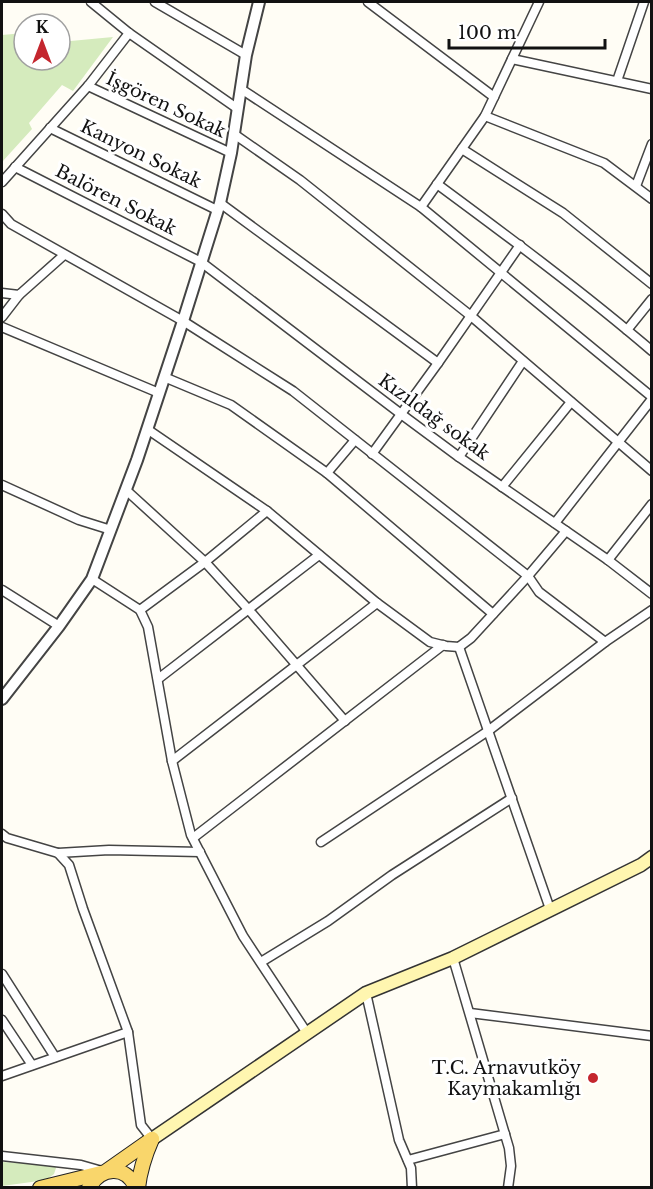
<svg xmlns="http://www.w3.org/2000/svg" width="653" height="1189" font-family="'Libre Baskerville',serif">
<style>
.grass{fill:#d5ebbd}
.lines{fill:none;stroke-linecap:round;stroke-linejoin:round}
.minor-casing{stroke:#444;stroke-width:11}
.tertiary-casing{stroke:#444;stroke-width:14}
.secondary-casing{stroke:#333;stroke-width:15}
.primary-casing{stroke:#222;stroke-width:16}
.minor{stroke:#fff;stroke-width:8}
.tertiary{stroke:#fff;stroke-width:10}
.secondary{stroke:#fff6b0;stroke-width:12}
.primary{stroke:#f9d66b;stroke-width:14}
.poi-dot{fill:#c4262e;stroke:#fff;stroke-width:2}
.labels{text-anchor:middle;dominant-baseline:central;stroke-width:6;stroke-linejoin:round;paint-order:stroke}
.street-label{font-size:18px;fill:#111;stroke:#fff}
.poi-label{font-size:18px;fill:#111;stroke:#fff;text-anchor:end}
</style>
<rect width="100%" height="100%" fill="#fffdf5"/>
<!-- grass -->
<g class="grass">
<polygon points="24,33 24,60 60,60 60,42 113,37 73,91 62,85 29,123 32,129 2,162 2,35"/>
<polygon points="2,1162 57,1165 54,1174 46,1180 2,1186"/>
</g>
<g class="lines">
<defs>
<g id="minor">
<polyline points="91,2 129,33 238,109"/>
<polyline points="155,2 246,55"/>
<polyline points="368,2 494,97"/>
<polyline points="512,59 652,89"/>
<polyline points="617,81 644,2"/>
<polyline points="88,86 231,153"/>
<polyline points="241,89 421,207 652,397"/>
<polyline points="485,116 604,163 652,199"/>
<polyline points="50,128 217,210"/>
<polyline points="234,134 300,180 471,316 652,471"/>
<polyline points="462,149 563,213 652,284"/>
<polyline points="15,167 201,262 401,414 459,457 608,560 652,594"/>
<polyline points="2,182 88,86 129,33"/>
<path d="M 437,184 C 510,238 583,292 652,351"/>
<polyline points="636,186 652,144"/>
<polyline points="220,203 438,363"/>
<polyline points="421,207 485,116 539,2"/>
<polyline points="2,214 11,224 183,321 293,391 528,576 539,592 605,642 652,610"/>
<polyline points="2,293 19,295 64,255"/>
<polyline points="2,317 19,295"/>
<polyline points="2,327 159,393"/>
<polyline points="627,330 652,299"/>
<polyline points="164,377 231,405 327,473 493,614"/>
<polyline points="147,429 267,511 377,603 430,642 446,646 459,647 471,638 528,576 566,531"/>
<polyline points="372,454 438,363 520,245"/>
<polyline points="459,457 523,361"/>
<polyline points="327,473 355,440"/>
<polyline points="2,485 79,520 111,530"/>
<polyline points="502,487 571,402"/>
<polyline points="126,490 205,562 248,609 345,721"/>
<polyline points="555,523 652,399"/>
<polyline points="608,560 652,504"/>
<polyline points="92,579 140,610 148,627 172,761 191,835 243,936 307,1033"/>
<polyline points="2,590 59,626"/>
<polyline points="140,610 205,562 267,511"/>
<polyline points="459,647 550,909"/>
<polyline points="158,679 319,555"/>
<polyline points="172,761 377,603"/>
<polyline points="2,834 7,838 58,853 69,865 83,909 128,1032 141,1125 152,1139"/>
<polyline points="193,838 443,645"/>
<polyline points="321,842 488,731 605,642"/>
<polyline points="58,853 109,850 200,852"/>
<polyline points="453,958 509,1148 511,1166 508,1188"/>
<polyline points="261,962 328,921 392,875 512,798"/>
<polyline points="2,974 55,1057"/>
<polyline points="366,993 399,1140 411,1168 412,1188"/>
<polyline points="470,1013 652,1036"/>
<polyline points="2,1020 32,1065"/>
<polyline points="2,1076 128,1032"/>
<polyline points="2,1156 81,1165 102,1171"/>
<polyline points="408,1160 505,1134"/>
</g>
<polyline id="tertiary" points="2,699 59,626 92,579 137,460 183,321 220,203 231,153 246,55 259,2"/>
<polyline id="secondary" points="152,1139 366,993 453,958 641,865 652,857"/>
<g id="primary">
<polyline points="40,1188 105,1172 152,1139"/>
<path d="M 89,1188 C 100,1167 126,1164 136,1188"/>
<path d="M 138,1188 C 140,1170 145,1155 152,1139"/>
</g>
</defs>
<!-- minor casing -->
<use href="#minor" class="minor-casing"/>
<!-- tertiary casing -->
<use href="#tertiary" class="tertiary-casing"/>
<!-- secondary casing -->
<use href="#secondary" class="secondary-casing"/>
<!-- primary casing -->
<use href="#primary" class="primary-casing"/>
<!-- minor -->
<use href="#minor" class="minor"/>
<!-- tertiary -->
<use href="#tertiary" class="tertiary"/>
<!-- secondary -->
<use href="#secondary" class="secondary"/>
<!-- primary -->
<use href="#primary" class="primary"/>
</g>
<!-- markers -->
<circle class="poi-dot" cx="593" cy="1078" r="6"/>
<g class="labels">
<!-- street labels -->
<g class="street-label">
<text transform="translate(166 105) rotate(25)">İşgören Sokak</text>
<text transform="translate(141 154) rotate(26)">Kanyon Sokak</text>
<text transform="translate(116 200) rotate(27)">Balören Sokak</text>
<text transform="translate(434 417) rotate(36)">Kızıldağ sokak</text>
</g>
<!-- poi labels -->
<g class="poi-label">
<text x="581" y="1068">T.C. Arnavutköy<tspan x="581" dy="21">Kaymakamlığı</tspan></text>
</g>
</g>
<!-- border -->
<rect width="653" height="1189" fill="none" stroke="#111111" stroke-width="6"/>
<!-- north arrow -->
<g transform="translate(42 42)"><circle r="28" fill="#ffffff" stroke="#a0a0a0" stroke-width="1.5"/>
<path d="M0-4.5L10 22L0 15L-10 22Z" fill="#c4262e"/>
<text y="-9" font-size="16" font-weight="bold" text-anchor="middle" fill="#111111">K</text>
</g>
<!-- scale -->
<path d="M449 39v9h156v-9" fill="none" stroke="#111111" stroke-width="3"/>
<text x="458" y="39" font-size="18" fill="#111111" stroke="#ffffff" stroke-width="4.5" paint-order="stroke">100 m</text>
</svg>
